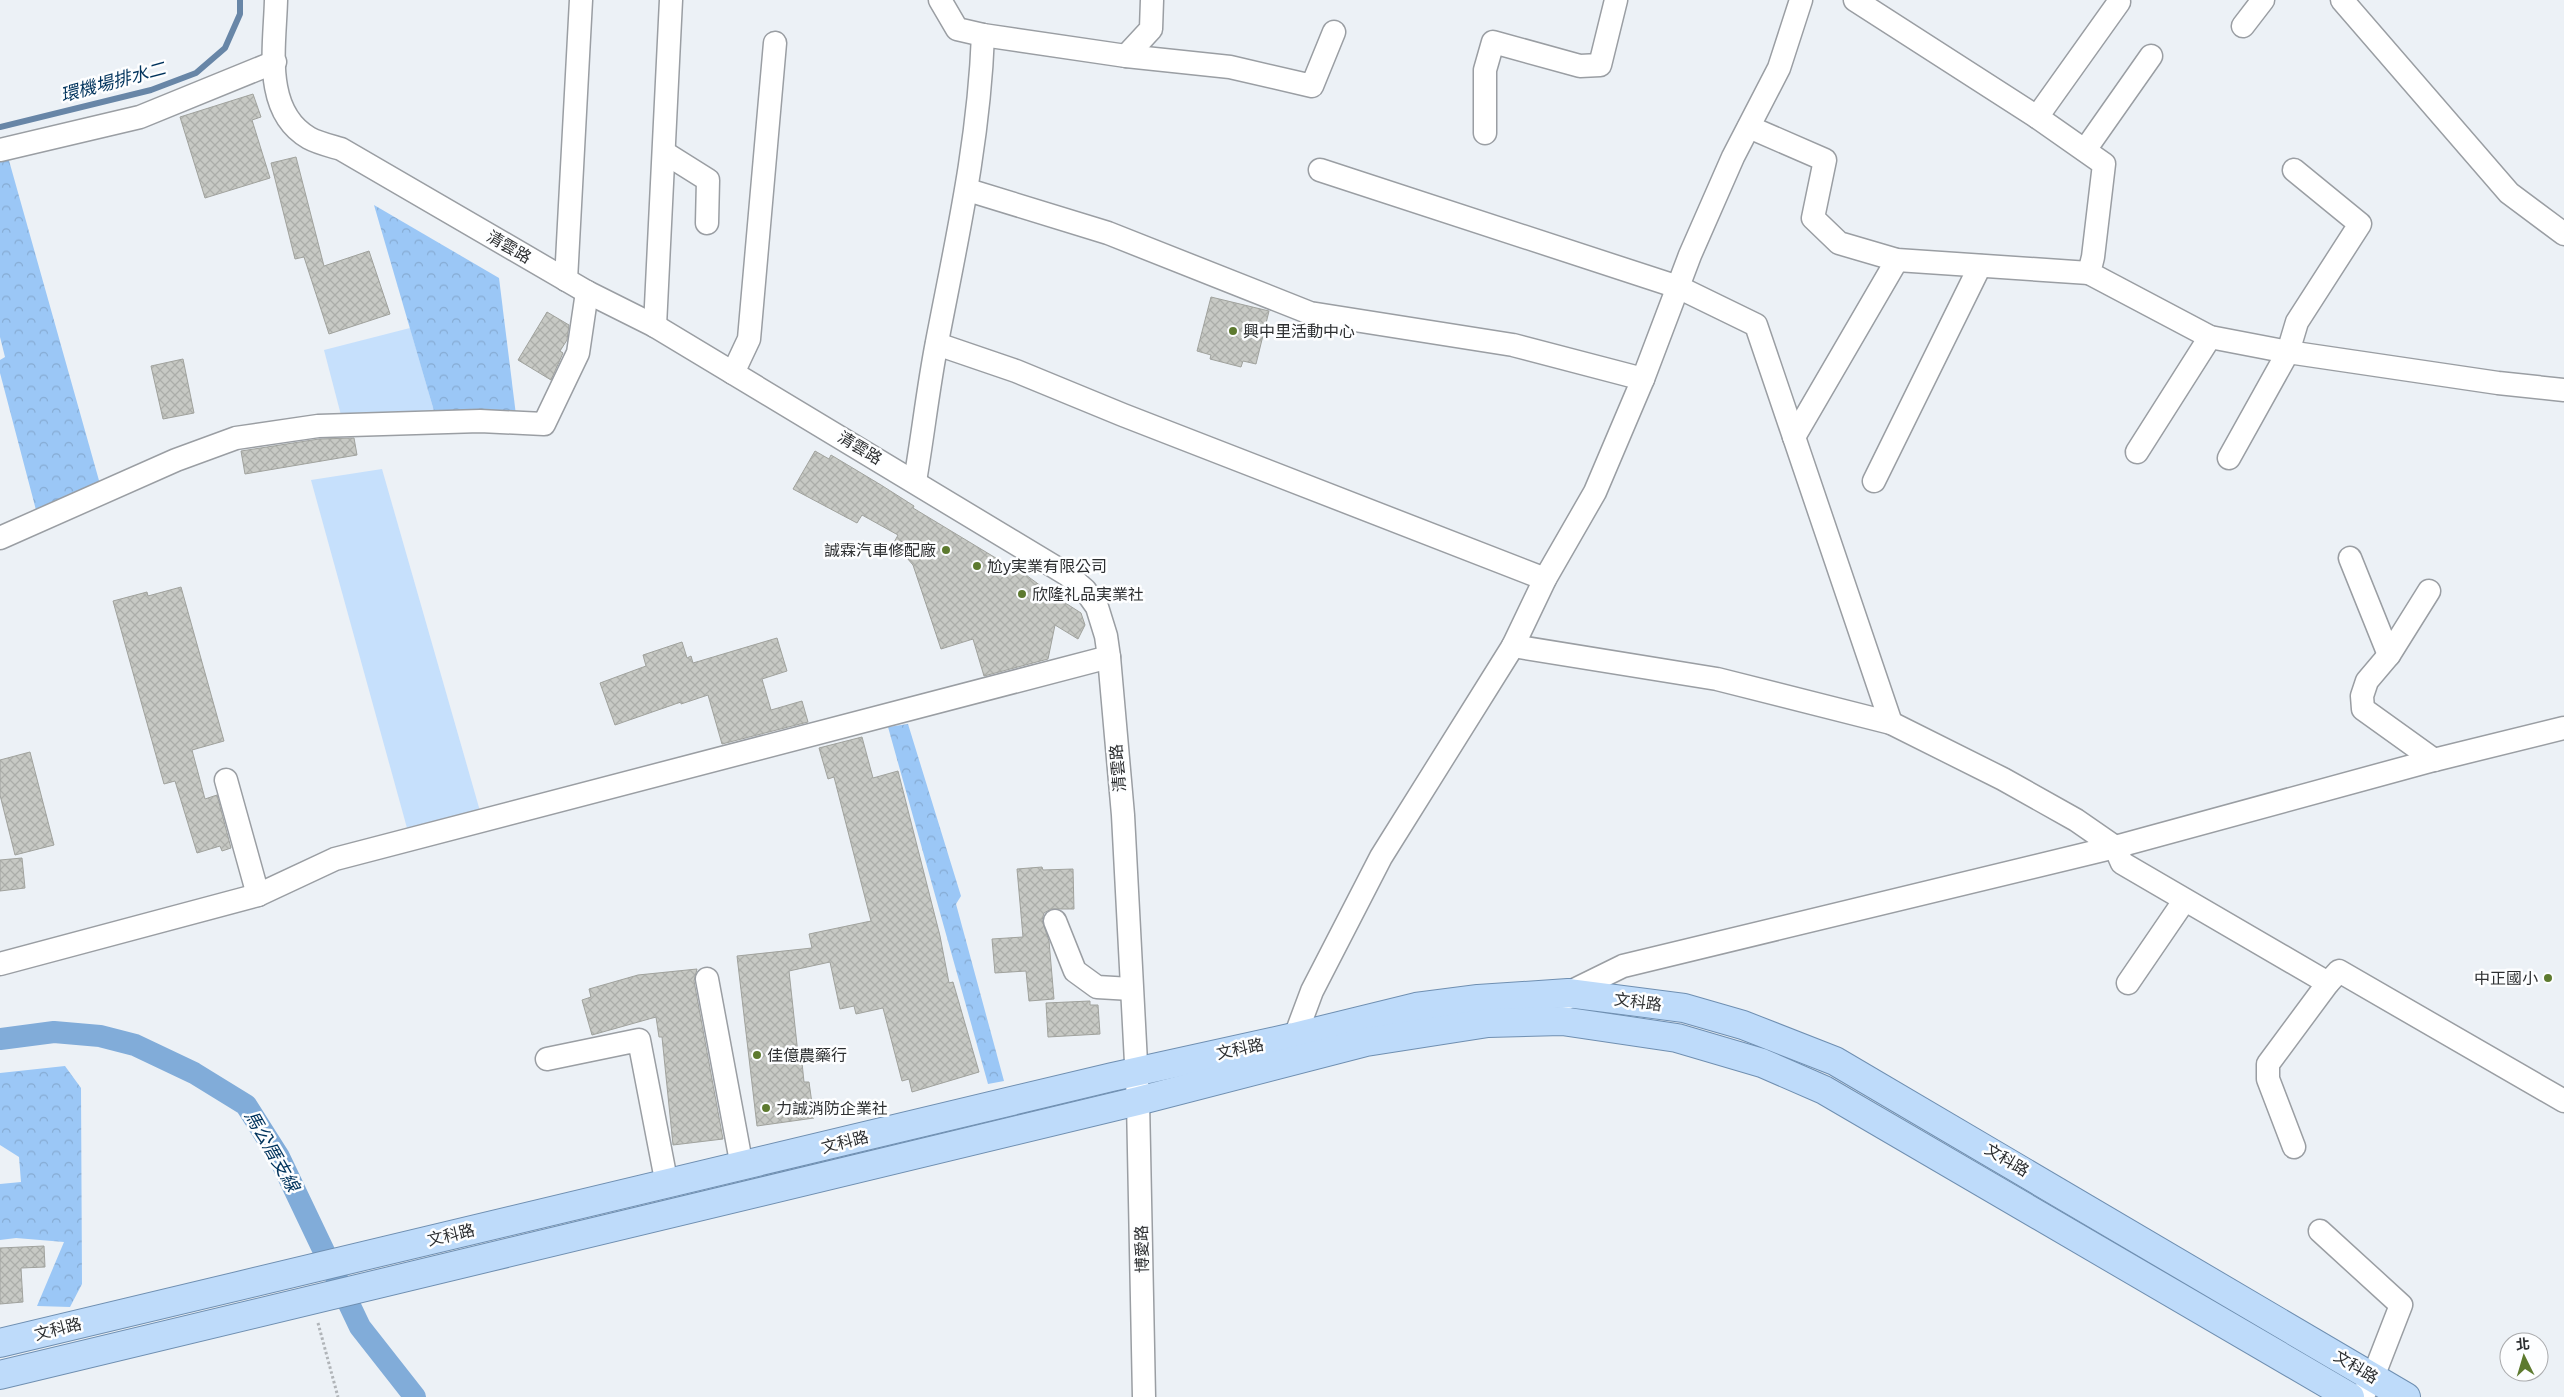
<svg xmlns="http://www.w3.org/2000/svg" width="2564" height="1397" font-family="Arial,'Noto Sans TC',sans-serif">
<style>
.grass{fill:#c6e0fc}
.forest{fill:url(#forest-crowns)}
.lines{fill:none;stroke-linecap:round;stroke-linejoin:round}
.stream{stroke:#6886a7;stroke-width:6}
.canal{stroke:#81acd9;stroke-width:22}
.building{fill:url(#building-cross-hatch);stroke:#a0a29d}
.minor-casing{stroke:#9a9ea3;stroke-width:25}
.major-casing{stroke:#6f8fb1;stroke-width:30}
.path{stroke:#b0b4b8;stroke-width:3;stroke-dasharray:2.5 2.5;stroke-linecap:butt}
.minor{stroke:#fff;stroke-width:22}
.major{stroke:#bedbfa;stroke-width:28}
.poi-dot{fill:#5d7a2f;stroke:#fdfeff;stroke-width:2}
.labels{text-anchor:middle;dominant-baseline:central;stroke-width:5;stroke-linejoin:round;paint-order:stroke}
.street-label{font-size:16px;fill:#2d2f31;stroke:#fdfeff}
.poi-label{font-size:16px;fill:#2d2f31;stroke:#fdfeff;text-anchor:start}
.water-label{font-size:18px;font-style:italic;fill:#00335c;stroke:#fdfeff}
</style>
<defs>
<pattern id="forest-crowns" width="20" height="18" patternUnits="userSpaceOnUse" patternTransform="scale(1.25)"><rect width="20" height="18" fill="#9bc7f6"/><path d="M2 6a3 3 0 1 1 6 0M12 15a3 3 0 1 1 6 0" fill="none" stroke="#86abd3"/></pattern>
<pattern id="building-cross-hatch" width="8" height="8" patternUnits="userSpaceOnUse" patternTransform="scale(1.25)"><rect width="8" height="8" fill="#c7c9c4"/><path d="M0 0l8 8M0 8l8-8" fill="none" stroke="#abada9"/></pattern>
</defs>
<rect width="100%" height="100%" fill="#ecf1f6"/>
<!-- grass -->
<g class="grass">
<polygon points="410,328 434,411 342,419 324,350"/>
<polygon points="382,469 480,811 407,828 311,480"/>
</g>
<!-- forest -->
<g class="forest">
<polygon points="8,157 100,484 36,510 0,373 0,360 5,357 0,337 0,159"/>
<polygon points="374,205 499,278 516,415 434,411"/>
<polygon points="908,724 961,896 956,904 1004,1081 988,1084 888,727"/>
<polygon points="65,1066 81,1088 82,1284 70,1307 37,1306 64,1242 16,1238 0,1240 0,1184 21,1182 19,1157 0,1145 0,1073"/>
</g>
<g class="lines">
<!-- stream -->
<polyline class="stream" points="0,127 151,90 196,73 225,48 240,14 240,0"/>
<!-- canal -->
<polyline class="canal" points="0,1039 54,1032 100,1036 135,1045 194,1073 246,1105 279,1157 360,1327 415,1397"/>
</g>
<!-- building -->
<g class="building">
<polygon points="253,94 261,117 252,120 270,178 205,198 180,117"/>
<polygon points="296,157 324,266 369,251 390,314 329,334 304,257 295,259 271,163"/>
<polygon points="1211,297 1269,311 1256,364 1243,361 1241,367 1210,359 1211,355 1197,351"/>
<polygon points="547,312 569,325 567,340 560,351 563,353 551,380 518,360"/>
<polygon points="183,359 194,413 163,419 151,366"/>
<polygon points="354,438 357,455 245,474 241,451 319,439"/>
<polygon points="815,451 829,459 831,455 881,485 914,506 913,508 1014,569 1015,567 1056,597 1081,613 1085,625 1078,639 1055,625 1048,659 984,676 973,639 941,649 913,565 907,558 891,548 898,535 862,515 857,523 793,489"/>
<polygon points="181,587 224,741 192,750 205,799 217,795 231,848 222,851 220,846 197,853 175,781 164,784 113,601 147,592 148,596"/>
<polygon points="777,638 787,671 762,679 771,710 802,701 808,722 722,744 708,695 681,704 681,702 615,725 600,683 646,666 643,655 682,642 687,658 691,656 693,663"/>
<polygon points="862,737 873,778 898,771 940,936 949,983 953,982 979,1072 912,1092 909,1079 902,1081 883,1008 856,1014 854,1006 840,1009 830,962 789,971 798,1054 801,1053 804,1082 809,1082 814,1118 757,1126 737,956 812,948 809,934 871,921 834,777 828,779 819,748"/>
<polygon points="30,752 54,845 15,855 0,795 0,760"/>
<polygon points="22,858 25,888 0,891 0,860"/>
<polygon points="1042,867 1043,870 1073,869 1074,909 1051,909 1044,913 1042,920 1049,941 1054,999 1029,1001 1026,971 995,973 992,939 1023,937 1017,869"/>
<polygon points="697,969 694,981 723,1139 673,1145 662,1037 659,1037 656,1017 592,1035 582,1000 591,997 589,989 638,975"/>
<polygon points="1090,1001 1090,1005 1098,1005 1100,1034 1048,1037 1046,1003"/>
<polygon points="44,1246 45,1267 21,1268 23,1302 0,1304 0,1248"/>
</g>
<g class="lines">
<defs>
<g id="minor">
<path d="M 276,0 C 275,45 262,111 309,138 C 318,143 331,146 341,149 L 587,292 L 655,326 L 1068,575 L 1085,590 L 1097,607 L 1106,636 L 1109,657 L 1123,815 L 1138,1101 L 1144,1397"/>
<polyline points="1855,0 2037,117 2104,164 2093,257 2089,273 2210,337 2288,352 2498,383 2564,390"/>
<polyline points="2342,0 2509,193 2564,234"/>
<polyline points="2243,26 2263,0"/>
<polyline points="983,35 1126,56 1230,67 1312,86 1334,32"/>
<polyline points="1126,56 1151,29 1152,0"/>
<polyline points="2037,117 2119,2"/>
<polyline points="1749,127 1825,160 1813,218 1839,243 1897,260 2089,273"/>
<polyline points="1485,133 1485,70 1493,42 1580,66 1600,65 1616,0"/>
<polyline points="0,150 140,117 275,62"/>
<polyline points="2085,150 2151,56"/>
<polyline points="665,153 708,180 707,223"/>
<polyline points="1320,170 1678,287 1756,325 1891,723"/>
<polyline points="968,190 1108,233 1310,313 1513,345 1643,379"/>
<polyline points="566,280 581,0"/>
<polyline points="655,326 671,0"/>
<polyline points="937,344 1016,371 1123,415 1545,579"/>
<polyline points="733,373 749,339 775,43"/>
<polyline points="1794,437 1897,260"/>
<polyline points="2137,452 2210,337"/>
<polyline points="2229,458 2288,352 2297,322 2360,224 2294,170"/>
<path d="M 915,481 C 923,435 928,388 937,342 C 957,238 979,142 983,35 L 957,29 L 940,0"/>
<polyline points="1874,481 1980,266"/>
<polyline points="0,538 176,460 236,438 318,426 480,421 544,424 578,353 587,292"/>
<polyline points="2350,558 2389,655"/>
<polyline points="2429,591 2389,655 2367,681 2362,696 2363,709 2434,760"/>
<polyline points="1513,646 1717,679 1891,723 2003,779 2076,820 2115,847 2122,863 2328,983 2339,971 2564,1101"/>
<polyline points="226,780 258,895"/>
<polyline points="1055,921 1075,971 1097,987 1131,989"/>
<polyline points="0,964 258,895 335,859 1109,657"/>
<polyline points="707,979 742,1167"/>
<polyline points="2128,983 2184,901"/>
<polyline points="1567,998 1568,993 1623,966 2115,847 2434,760 2564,728"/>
<polyline points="1290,1050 1312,991 1381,857 1513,646 1545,579 1595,492 1643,379 1690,255 1733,157 1779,68 1801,0"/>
<polyline points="547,1059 639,1040 667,1185"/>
<polyline points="2294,1147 2268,1079 2268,1064 2328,983"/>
<polyline points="2320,1231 2401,1305 2373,1377 2362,1397"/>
</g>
<g id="major">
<polyline points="0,1343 1112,1077 1294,1037 1416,1007 1478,999 1568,993 1684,1008 1743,1025 1835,1061 2406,1397"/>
<polyline points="0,1375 1138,1101 1366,1042 1488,1023 1562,1021 1677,1038 1762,1063 1824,1090 2350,1397"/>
</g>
</defs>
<!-- minor casing -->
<use href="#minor" class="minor-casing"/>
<!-- major casing -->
<use href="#major" class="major-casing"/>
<!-- path -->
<polyline class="path" points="318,1323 338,1397"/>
<!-- minor -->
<use href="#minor" class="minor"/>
<!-- major -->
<use href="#major" class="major"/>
</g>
<!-- markers -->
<g class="poi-dot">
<circle cx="1233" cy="331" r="5"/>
<circle cx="946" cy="550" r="5"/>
<circle cx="977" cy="566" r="5"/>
<circle cx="1022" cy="594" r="5"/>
<circle cx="2548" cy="978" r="5"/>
<circle cx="757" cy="1055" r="5"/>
<circle cx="766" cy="1108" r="5"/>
</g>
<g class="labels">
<!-- street labels -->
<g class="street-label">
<text transform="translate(509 247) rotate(30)">清雲路</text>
<text transform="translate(860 448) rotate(31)">清雲路</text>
<text transform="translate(1118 768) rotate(-95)">清雲路</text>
<text transform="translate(1638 1002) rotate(7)">文科路</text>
<text transform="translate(1240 1049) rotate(-12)">文科路</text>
<text transform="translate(845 1142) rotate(-14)">文科路</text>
<text transform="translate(2007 1160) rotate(31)">文科路</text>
<text transform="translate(451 1235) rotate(-13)">文科路</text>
<text transform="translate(1142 1249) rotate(-91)">博愛路</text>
<text transform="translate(58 1329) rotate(-14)">文科路</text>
<text transform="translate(2356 1367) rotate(31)">文科路</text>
</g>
<!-- poi labels -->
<g class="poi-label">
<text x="1243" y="331">興中里活動中心</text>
<text x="936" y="550" text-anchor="end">誠霖汽車修配廠</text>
<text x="987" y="566">尬y実業有限公司</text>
<text x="1032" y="594">欣隆礼品実業社</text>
<text x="2538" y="978" text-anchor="end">中正國小</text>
<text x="767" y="1055">佳億農藥行</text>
<text x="776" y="1108">力誠消防企業社</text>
</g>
<!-- water labels -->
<g class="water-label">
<text transform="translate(113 82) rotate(-15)">環機場排水二</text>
<text transform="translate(272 1151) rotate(60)">馬公厝支線</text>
</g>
</g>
<!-- north arrow -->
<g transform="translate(2524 1357) rotate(355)"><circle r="24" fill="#fdfeff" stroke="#aaabad"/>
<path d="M0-4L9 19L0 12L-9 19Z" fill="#5d7a2f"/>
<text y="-8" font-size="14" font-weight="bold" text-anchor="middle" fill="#2d2f31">北</text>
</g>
</svg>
